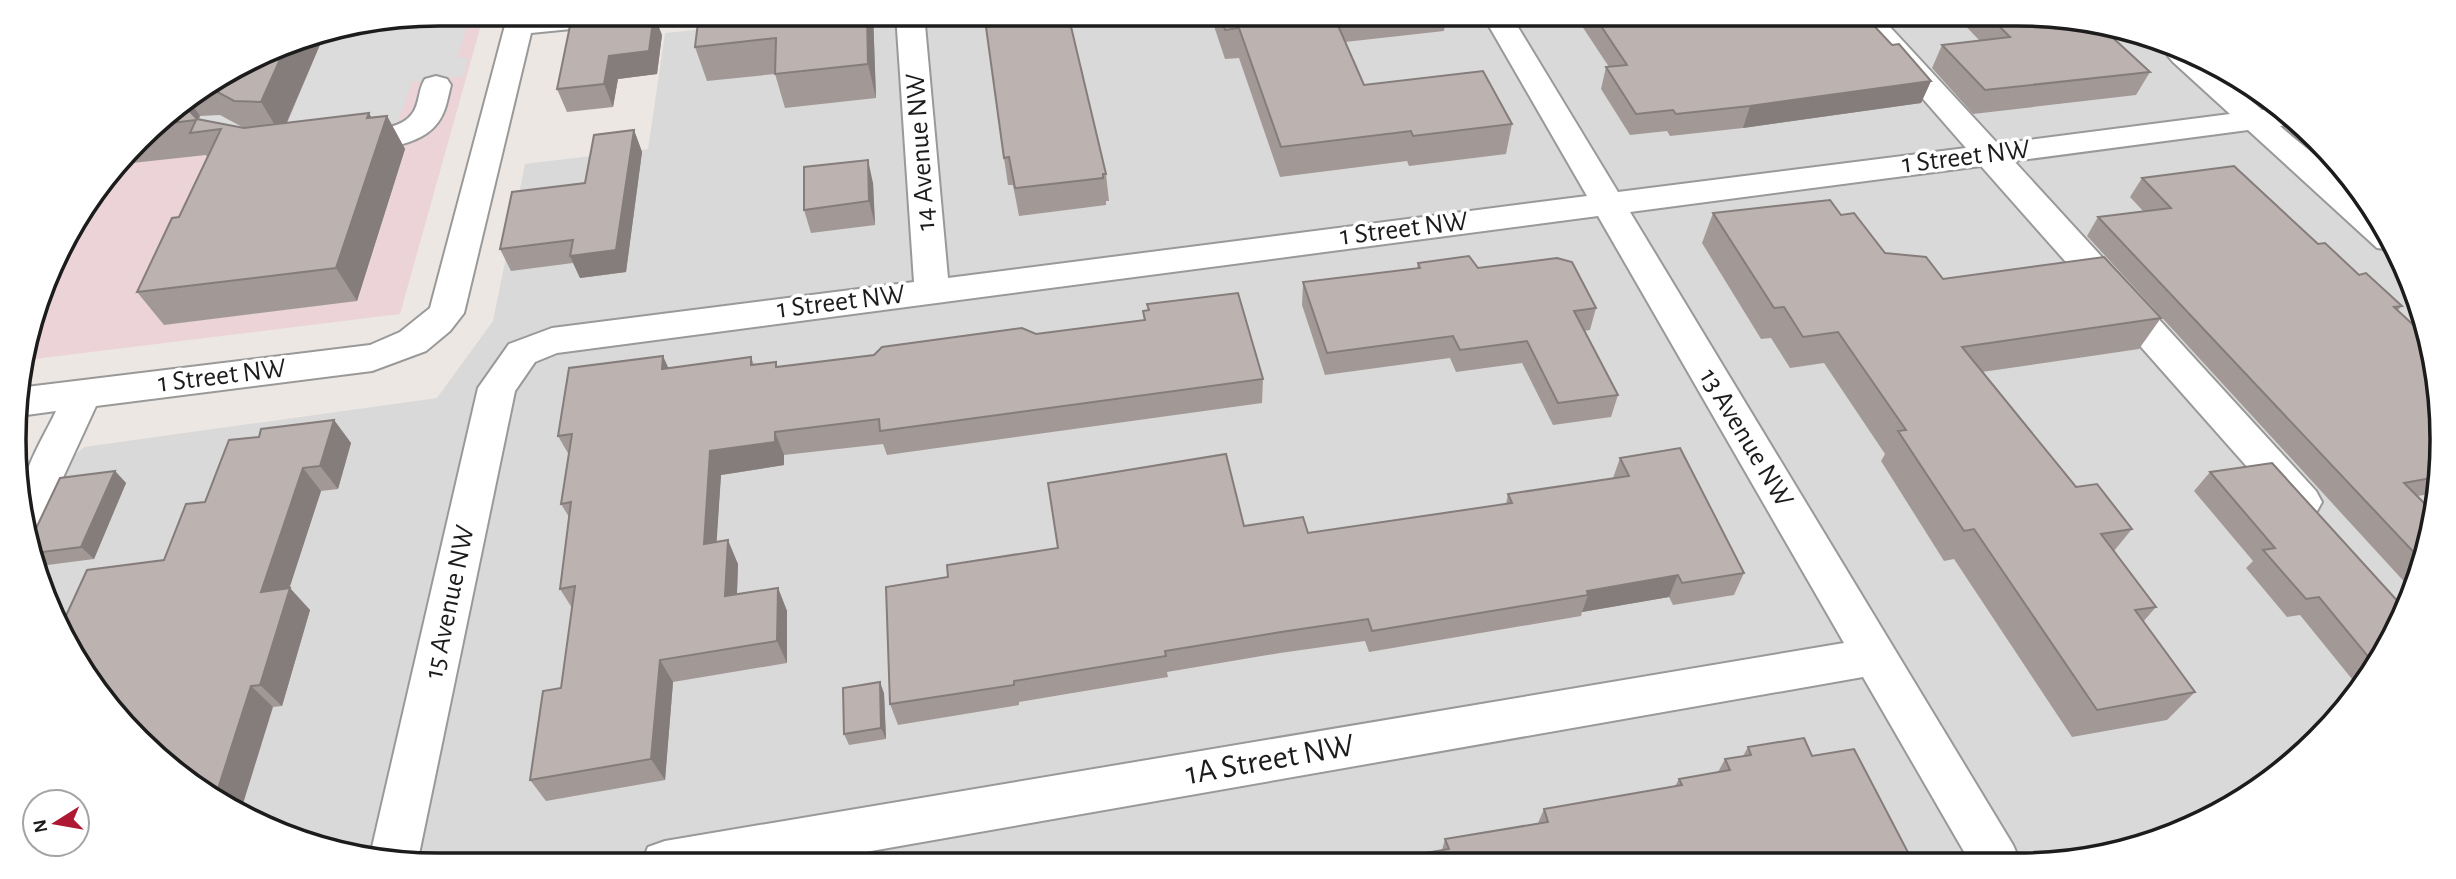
<svg xmlns="http://www.w3.org/2000/svg" width="2456" height="879" font-family="'Alegreya Sans',sans-serif">
<style>
.residential{fill:#dad9d9}
.commercial{fill:#ebd3d7}
.parking{fill:#dcdcdc}
.lines{fill:none;stroke-linecap:round;stroke-linejoin:round}
.minor-casing{stroke:#999;stroke-width:4}
.minor{fill:#fff;fill-rule:evenodd}
.wall{fill:#a29997;fill-rule:evenodd}
.shaded-wall{fill:#847d7b}
.building{fill:#bcb2b0;stroke:#847d7b;stroke-width:2}
.labels{text-anchor:middle;dominant-baseline:central;stroke-width:7;stroke-linejoin:round;paint-order:stroke}
.street-label{font-size:28px;fill:#1c1c1c;stroke:#fff}
.near-street-label{font-size:33px;fill:#1c1c1c;stroke:#fff}
.rim{fill:none;stroke:#1c1c1c;stroke-width:3.5}
</style>
<rect width="100%" height="100%" fill="#ece7e2"/>
<!-- residential -->
<polygon class="residential" points="852,14 2016,14 2127,29 2276,102 2385,227 2438,384 2427,550 2371,676 2297,759 2204,821 2072,861 440,865 329,850 181,777 85,676 22,523 40,487 84,447 437,398 493,321 525,164 648,149 665,33"/>
<!-- commercial -->
<polygon class="commercial" points="439,14 484,14 400,314 26,360 71,227 159,119"/>
<!-- parking -->
<g class="parking">
<polygon points="439,14 471,14 457,58 468,58 463,76 412,82 397,123 281,135 219,153 141,162 164,116 302,37"/>
<polygon points="107,182 48,294 71,227"/>
</g>
<g class="lines">
<defs>
<g id="minor">
<path d="M 508,14 L 656,14 L 652,20 L 642,22 L 531,33 L 464,313 L 450,331 L 426,351 L 372,371 L 96,406 L 42,523 L 36,534 L 28,537 C 8,489 36,453 56,411 L 19,416 L 18,388 L 370,345 L 400,332 L 430,308 Z"/>
<path d="M 896,14 L 924,14 L 948,278 L 1587,196 L 1482,14 L 1510,14 L 1618,192 L 1966,148 L 1849,14 L 1878,14 L 1998,144 L 2230,114 L 2173,62 L 2168,56 L 2172,51 L 2223,76 L 2262,110 L 2281,108 L 2295,124 L 2280,126 C 2321,162 2375,197 2393,250 L 2377,248 L 2248,130 L 2014,161 L 2316,491 L 2322,502 L 2316,513 L 2302,518 L 2288,513 L 1981,166 L 1630,212 L 2013,845 L 2020,861 L 1970,862 L 1863,677 L 797,864 L 641,865 L 648,847 L 665,841 L 1844,643 L 1598,216 L 557,353 L 535,362 L 515,391 L 418,859 L 417,862 L 370,856 L 478,388 L 509,344 L 552,328 L 914,282 Z"/>
<path d="M 436,76 L 447,79 L 451,85 C 447,100 446,114 435,126 C 415,149 361,153 334,146 L 329,139 L 334,132 C 356,127 397,135 412,114 C 420,104 418,89 425,79 Z"/>
</g>
</defs>
<!-- minor casing -->
<use href="#minor" class="minor-casing"/>
<!-- minor -->
<use href="#minor" class="minor"/>
</g>
<!-- wall -->
<g class="wall">
<polygon points="699,14 873,14 876,98 785,108 775,74 707,81 695,47"/>
<polygon points="1210,14 1446,14 1444,31 1345,42 1364,85 1512,124 1506,154 1409,166 1407,161 1280,177 1239,58 1225,59"/>
<polygon points="1574,14 1863,14 1892,45 1931,81 1921,103 1743,128 1670,136 1667,131 1630,135 1601,89 1606,67 1609,67"/>
<polygon points="1954,14 2017,14 2150,72 2136,95 1973,114 1932,68 1942,45 1980,41"/>
<polygon points="998,25 1106,174 1109,201 1106,201 1106,205 1019,216 1013,185 1008,185 1004,158"/>
<path d="M 325,33 L 287,123 L 387,116 L 405,149 L 357,301 L 164,325 L 137,292 L 179,217 L 207,157 L 206,155 L 123,164 L 159,119 L 302,37 ZM 220,115 L 244,128 L 199,119 L 200,116 Z"/>
<polygon points="662,35 657,74 618,79 613,107 567,112 557,89"/>
<polygon points="634,130 642,152 626,272 580,278 573,263 511,271 500,249 585,183"/>
<polygon points="2142,178 2318,244 2402,306 2398,310 2438,384 2431,494 2417,496 2427,550 2410,588 2087,236 2098,217 2143,211 2130,197"/>
<polygon points="873,183 875,225 811,233 804,210"/>
<polygon points="1713,213 1841,215 1885,253 1943,279 2161,318 2139,349 1982,372 2076,487 2132,529 2114,551 2156,607 2143,622 2195,692 2167,720 2072,737 1954,559 1944,561 1881,461 1885,454 1824,363 1790,368 1771,338 1761,339 1702,243"/>
<polygon points="1418,263 1478,268 1596,308 1590,330 1584,331 1618,395 1611,417 1553,425 1522,363 1456,372 1450,358 1325,375 1302,305 1303,282 1417,268"/>
<polygon points="1147,304 1263,379 1262,403 887,455 883,444 784,455 784,465 721,475 716,542 738,564 737,594 778,588 787,611 787,663 673,682 665,780 546,801 530,780 561,688 572,608 560,589 569,517 561,504 569,455 558,436 669,368 751,357 754,365 778,367 1144,320 1143,311 1148,310"/>
<polygon points="334,420 351,443 338,489 321,491 289,588 310,610 282,706 273,707 65,618 164,560 205,502 259,437"/>
<polygon points="1620,458 1744,573 1734,595 1673,605 1669,597 1582,612 1581,616 1369,652 1365,641 1280,653 1167,672 1168,677 1019,702 1019,705 898,725 890,704 948,577 1244,526 1308,533 1506,504 1508,494 1613,478"/>
<polygon points="115,471 126,483 94,559 40,566 30,541"/>
<polygon points="2210,472 2402,606 2371,676 2364,683 2356,684 2300,615 2287,617 2246,568 2253,561 2194,491"/>
<polygon points="884,693 886,739 849,745 844,734"/>
<polygon points="1748,747 1812,756 1442,850 1445,839 1538,823 1544,809 1675,786 1679,779 1718,772 1725,759 1743,756"/>
</g>
<!-- shaded-wall -->
<g class="shaded-wall">
<polygon points="654,14 662,35 657,74 618,79 613,107 604,84 609,56"/>
<polygon points="867,14 873,14 876,98 868,64"/>
<polygon points="325,33 281,135 261,102 286,46 302,37"/>
<polygon points="1931,81 1921,103 1743,128 1750,106"/>
<polygon points="190,102 200,116 197,122 182,106"/>
<polygon points="369,113 381,135 387,116 405,149 357,301 336,268 367,118"/>
<polygon points="634,130 642,152 626,272 580,278 570,256"/>
<polygon points="868,160 873,183 875,225 869,201"/>
<polygon points="663,356 674,380 662,369"/>
<polygon points="334,420 351,443 338,489 320,466"/>
<polygon points="775,432 784,455 784,465 721,475 715,567 704,544 710,451"/>
<polygon points="303,468 321,491 281,614 261,592"/>
<polygon points="115,471 126,483 94,559 81,547"/>
<polygon points="728,540 738,564 736,619 725,596"/>
<polygon points="1678,575 1669,597 1582,612 1588,595 1587,591"/>
<polygon points="290,588 310,610 282,706 260,685"/>
<polygon points="778,588 787,611 787,663 777,641"/>
<polygon points="660,660 673,682 665,780 651,759"/>
<polygon points="880,682 884,693 886,739 881,728"/>
<polygon points="251,686 273,707 242,807 216,795"/>
</g>
<!-- building -->
<g class="building">
<polygon points="636,14 654,14 649,51 609,56 604,84 557,89 571,21"/>
<polygon points="699,14 867,14 868,64 775,74 776,38 695,47"/>
<polygon points="997,14 1068,14 1106,174 1103,174 1103,178 1015,188 1009,157 1004,158 986,27 998,25"/>
<polygon points="1220,14 1333,14 1364,85 1483,71 1512,124 1413,136 1411,131 1281,147 1239,28 1225,30"/>
<polygon points="1593,14 1863,14 1892,45 1899,44 1931,81 1750,106 1676,114 1673,110 1636,114 1606,67 1627,65"/>
<polygon points="1987,14 2017,14 2099,25 2150,72 1985,90 1942,45 2010,37"/>
<polygon points="286,46 261,102 234,101 212,89"/>
<polygon points="184,105 197,119 244,128 369,113 367,118 387,116 336,268 137,292 172,218 179,217 221,129 190,133 196,120 155,125 159,119"/>
<polygon points="634,130 616,250 570,256 573,240 500,249 512,192 585,183 594,135"/>
<polygon points="868,160 869,201 804,210 804,167"/>
<polygon points="2234,166 2318,244 2325,243 2359,275 2366,273 2402,306 2394,307 2421,332 2438,384 2432,478 2404,483 2430,509 2427,550 2422,561 2098,217 2171,208 2142,178"/>
<polygon points="1830,200 1841,215 1854,213 1885,253 1926,257 1943,279 2104,257 2161,318 1962,347 2076,487 2097,484 2132,529 2101,534 2156,607 2135,610 2195,692 2097,710 1974,529 1964,531 1898,431 1906,430 1838,332 1803,337 1784,307 1774,308 1713,213"/>
<polygon points="1469,256 1478,268 1557,258 1572,262 1596,308 1574,311 1618,395 1558,403 1527,341 1460,350 1453,336 1327,353 1303,282 1420,268 1418,263"/>
<polygon points="1238,293 1263,379 880,431 879,419 775,432 775,442 710,451 704,544 728,540 725,596 778,588 777,641 660,660 651,759 530,780 543,691 561,688 575,586 560,589 571,502 561,504 572,434 558,436 569,368 663,356 662,369 751,357 751,365 776,362 776,367 874,355 882,347 1022,328 1036,334 1145,320 1143,311 1149,310 1147,304"/>
<polygon points="334,420 320,466 303,468 261,592 290,588 260,685 251,686 216,795 181,777 85,676 62,618 65,618 87,570 164,560 186,504 205,502 229,440 259,437 261,429"/>
<polygon points="1680,448 1744,573 1682,583 1678,575 1587,591 1588,595 1372,631 1368,619 1281,632 1165,651 1166,656 1014,681 1014,685 890,704 886,587 948,577 947,565 1058,548 1048,483 1226,454 1244,526 1303,517 1308,533 1512,503 1508,494 1629,476 1620,458"/>
<polygon points="2272,463 2402,606 2375,665 2319,597 2306,599 2263,550 2275,548 2210,472"/>
<polygon points="115,471 81,547 35,553 30,541 60,478"/>
<polygon points="880,682 881,728 844,734 843,688"/>
<polygon points="1804,738 1812,756 1854,749 1913,862 1367,863 1449,849 1445,839 1548,822 1544,809 1682,785 1679,779 1730,770 1725,759 1751,755 1748,747"/>
<polygon points="1354,858 1355,863 1325,863"/>
</g>
<g class="labels">
<!-- street labels -->
<g class="street-label">
<text transform="translate(921 152) rotate(-94)">14 Avenue NW</text>
<text transform="translate(1966 157) rotate(-7)">1 Street NW</text>
<text transform="translate(1404 229) rotate(-7)">1 Street NW</text>
<text transform="translate(841 302) rotate(-7)">1 Street NW</text>
<text transform="translate(222 376) rotate(-7)">1 Street NW</text>
<text transform="translate(1746 438) rotate(59)">13 Avenue NW</text>
<text transform="translate(450 602) rotate(-78)">15 Avenue NW</text>
</g>
<!-- near-street labels -->
<g class="near-street-label">
<text transform="translate(1270 760) rotate(-10)">1A Street NW</text>
</g>
</g>
<!-- crop -->
<path d="M0 0H2456V879H0ZM439 26H2017A413 413 0 0 1 2430 439V440A413 413 0 0 1 2017 853H439A413 413 0 0 1 26 440V439A413 413 0 0 1 439 26Z" fill="#fff" fill-rule="evenodd"/>
<path class="rim" d="M439 26H2017A413 413 0 0 1 2430 439V440A413 413 0 0 1 2017 853H439A413 413 0 0 1 26 440V439A413 413 0 0 1 439 26Z"/>
<!-- north arrow -->
<g transform="translate(56 823) rotate(259)"><circle r="33" fill="#ffffff" stroke="#a4a4a4" stroke-width="2"/>
<path d="M0-5L12 26L0 18L-12 26Z" fill="#af1833"/>
<text y="-10" font-size="19" font-weight="bold" text-anchor="middle" fill="#1c1c1c">N</text>
</g>
</svg>
